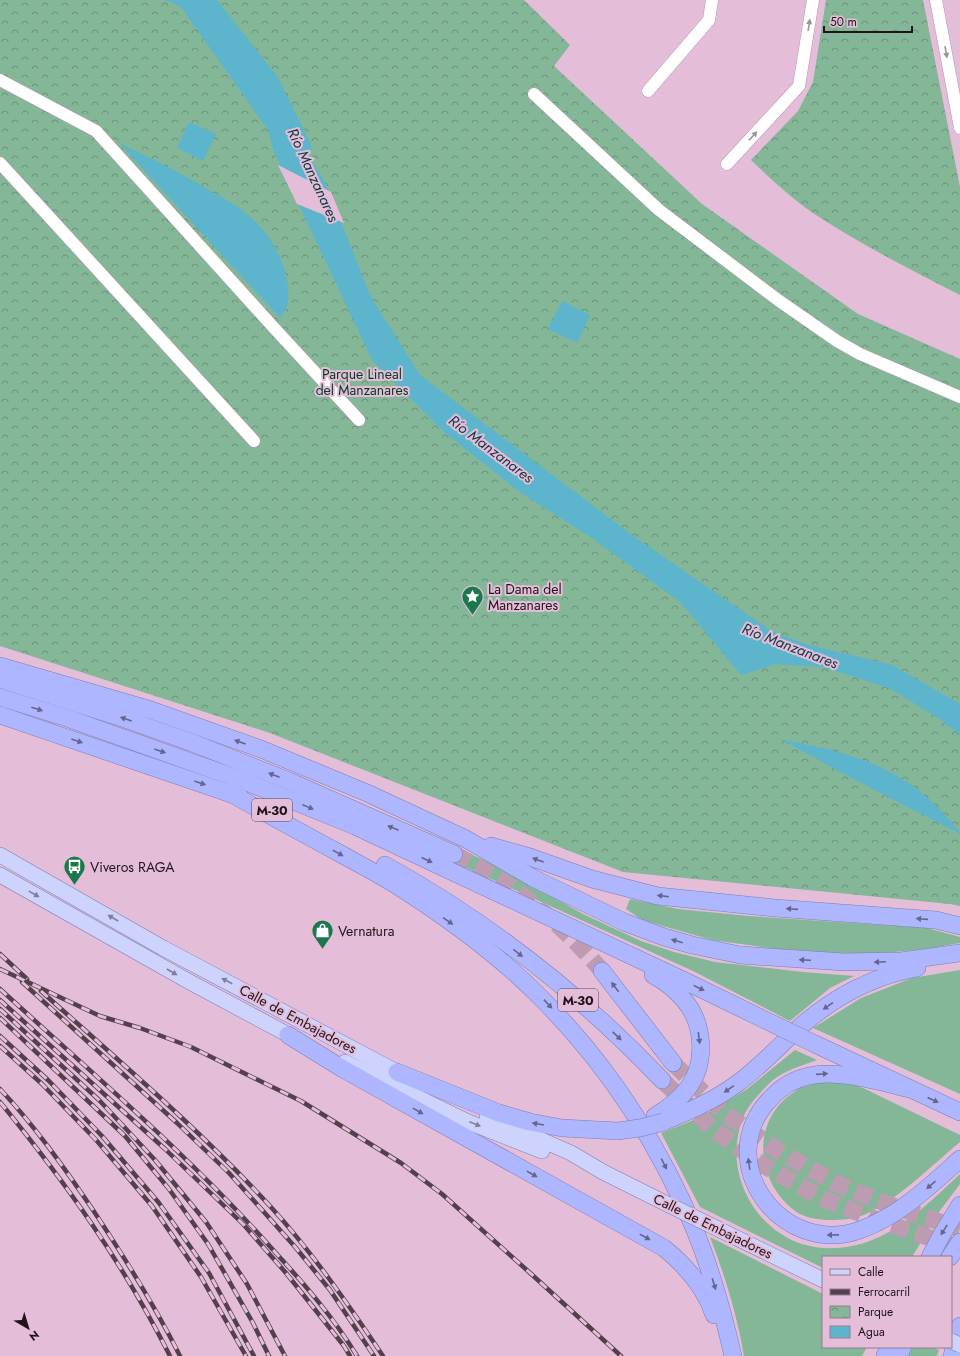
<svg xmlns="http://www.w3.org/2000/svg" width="960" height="1356" font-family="Jost,sans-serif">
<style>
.grass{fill:#84b698}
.park{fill:url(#park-crowns)}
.water{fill:#5db5cd}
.pier{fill:#e4bed8}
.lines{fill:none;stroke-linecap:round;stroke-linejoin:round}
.river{stroke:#5db5cd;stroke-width:21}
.highway-tunnel{stroke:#bd9cb2;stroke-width:17;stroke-dasharray:17 8;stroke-linecap:butt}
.minor-casing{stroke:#ba96af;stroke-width:13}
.major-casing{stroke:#7c7daf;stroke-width:16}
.highway-casing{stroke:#7c7daf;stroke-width:18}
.minor{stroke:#fff;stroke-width:12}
.major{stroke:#ced3fe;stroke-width:15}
.highway{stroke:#adb6fe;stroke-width:17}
.rail-casing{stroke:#54404d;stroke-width:4.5}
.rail{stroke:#e4bed8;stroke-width:3;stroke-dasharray:9;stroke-linecap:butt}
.major-bridge-casing{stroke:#7c7daf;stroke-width:16;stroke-linecap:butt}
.highway-bridge-casing{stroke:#7c7daf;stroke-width:18;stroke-linecap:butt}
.major-bridge{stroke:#ced3fe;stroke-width:15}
.highway-bridge{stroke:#adb6fe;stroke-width:17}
.oneway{fill:#9b9599}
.oneway2{fill:#66648d}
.oneway3{fill:#807d98}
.labels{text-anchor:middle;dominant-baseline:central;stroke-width:4;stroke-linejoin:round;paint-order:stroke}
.shield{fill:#e4bed8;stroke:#5b4654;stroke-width:1}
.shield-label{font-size:13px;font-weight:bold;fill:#20131c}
.park-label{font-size:14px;fill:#003b21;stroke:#e4bed8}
.poi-label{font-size:14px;fill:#20131c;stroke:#e4bed8;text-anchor:start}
.street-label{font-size:14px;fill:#20131c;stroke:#e4bed8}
.water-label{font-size:15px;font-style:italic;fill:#0d3742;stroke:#e4bed8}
</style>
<defs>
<pattern id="park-crowns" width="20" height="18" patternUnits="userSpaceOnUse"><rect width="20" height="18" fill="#84b698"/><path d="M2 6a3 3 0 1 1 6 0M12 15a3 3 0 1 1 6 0" fill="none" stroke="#6c937b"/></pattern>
</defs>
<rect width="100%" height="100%" fill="#e4bed8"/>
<!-- grass -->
<g class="grass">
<polygon points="461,850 500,867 583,914 641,941 674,952 715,962 803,972 854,976 830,988 790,1021 693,971 456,863"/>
<polygon points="630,899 678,909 749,916 927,928 960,937 960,943 926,949 851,956 791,951 712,940 642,920 626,909"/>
<polygon points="960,970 960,1094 813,1028 861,998 912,978"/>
<path d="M 795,1050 L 817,1060 C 803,1065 784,1071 773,1080 C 763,1089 747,1106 743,1118 C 723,1168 751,1227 802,1244 C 827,1252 856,1248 879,1237 C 910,1223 936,1196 960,1174 L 960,1184 L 939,1212 L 912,1257 L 823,1257 L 823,1268 L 700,1207 L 661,1133 L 701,1117 L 747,1089 Z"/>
<path d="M 828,1081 L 844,1081 L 863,1088 L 960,1135 L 960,1142 C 931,1166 900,1198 866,1214 C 855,1219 842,1220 830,1220 C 819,1220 805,1218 795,1211 C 754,1180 750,1116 799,1089 C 807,1085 819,1083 828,1081 Z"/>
<path d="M 710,1237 L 823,1294 L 823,1347 L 867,1347 L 862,1356 L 744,1356 C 737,1315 725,1276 710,1237 Z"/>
<polygon points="911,1347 932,1347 939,1350 937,1356 906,1356"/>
</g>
<!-- park -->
<g class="park">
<polygon points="0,0 524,0 570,45 554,66 702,204 858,314 960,359 960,906 950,904 623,872 270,733 0,646"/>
<path d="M 826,0 L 923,0 L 960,187 L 960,295 C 911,270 862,245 816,215 C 792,199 771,179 751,160 L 798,111 L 813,82 Z"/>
</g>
<!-- water -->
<g class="water">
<polygon points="166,0 203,0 231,32 325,182 371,297 420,375 636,538 770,630 805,644 892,665 960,704 960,735 938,718 891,689 824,667 776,664 741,675 680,602 589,536 521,493 445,433 372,360 274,152 268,130 181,7"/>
<polygon points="189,122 216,134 203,161 177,148"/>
<path d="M 118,142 C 149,158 180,172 209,190 C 220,197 231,202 240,209 C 263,225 283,253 287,281 C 289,294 290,309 280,318 Z"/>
<polygon points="562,301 590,315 577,343 548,329"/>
<path d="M 782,740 C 837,749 892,763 933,803 C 943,812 951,822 960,832 L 960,834 L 844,774 Z"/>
</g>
<!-- pier -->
<polygon class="pier" points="278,165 331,192 344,223 297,204"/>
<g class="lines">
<!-- river -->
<polyline class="river" points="199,0 206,3 269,83 301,148"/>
<!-- highway-tunnel -->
<g class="highway-tunnel">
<path d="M 454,854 C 481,869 509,883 532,903 C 557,923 581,946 602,971"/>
<polyline points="673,1063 724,1113 777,1150 835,1183 887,1204 960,1229"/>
<polyline points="662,1080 712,1128 763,1165 826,1200 877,1220 960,1248"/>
</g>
<defs>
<g id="minor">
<polyline points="936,0 960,128"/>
<polyline points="0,80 96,131 275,329 359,420"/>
<polyline points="648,91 709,20 712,0"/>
<polyline points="534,94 659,210 778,300 837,341 860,354 960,397"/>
<polyline points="0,163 254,441"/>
<polyline points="727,164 799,86 813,0"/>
</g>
<g id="major">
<polyline points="0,855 163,948 408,1078"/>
<polyline points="0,875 188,981 298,1040"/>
<polyline points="345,1062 466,1121 542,1151"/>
<polyline points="487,1116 571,1153 603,1172 669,1205"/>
<polyline points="710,1225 823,1280"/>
</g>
<g id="highway">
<polyline points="0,666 151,710 261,749 367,793 466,839 533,878 624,922 664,937 692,945 740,955 844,962 901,961 960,953"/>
<polyline points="0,679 125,719 193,743 289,781 454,854"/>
<polyline points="0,697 67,718 239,779 355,826 685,981 765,1020"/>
<polyline points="0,715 240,797"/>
<path d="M 230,793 C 267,814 304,834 341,854 C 359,864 378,874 396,885 C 448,918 499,955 542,999 C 607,1064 658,1143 694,1228 C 711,1269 723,1312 733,1356"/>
<polyline points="491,846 530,857 592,879 658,896 775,908 936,920 960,926"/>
<path d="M 385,865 C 488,922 581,995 662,1080"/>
<polyline points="602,971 673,1063"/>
<path d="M 653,975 C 664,981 675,989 684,1000 C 704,1023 707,1063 688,1088 C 679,1100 667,1109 655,1116"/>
<path d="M 288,1035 L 343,1069 L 664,1248 C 686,1266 705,1287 714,1315"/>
<polyline points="815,1044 960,1112"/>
<polyline points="397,1072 499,1113 530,1122 562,1128 618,1131"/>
<path d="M 910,1089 C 880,1082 838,1069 809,1076 C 794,1079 780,1088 770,1099 C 711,1161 781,1258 860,1230 C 899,1216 929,1187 960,1159"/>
<path d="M 663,1122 C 690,1111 715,1100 738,1083 C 761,1066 780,1045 801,1026 C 834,997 874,976 917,968"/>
<polyline points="930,1257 941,1236 960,1205"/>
<polyline points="950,1257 960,1242"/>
<polyline points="885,1356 889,1347"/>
<polyline points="898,1356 903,1347"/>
<polyline points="952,1356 960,1326"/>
</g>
</defs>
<!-- minor casing -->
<use href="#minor" class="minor-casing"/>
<!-- major casing -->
<use href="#major" class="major-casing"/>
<!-- highway casing -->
<use href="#highway" class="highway-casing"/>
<!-- minor -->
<use href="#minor" class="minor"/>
<!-- major -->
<use href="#major" class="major"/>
<!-- highway -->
<use href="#highway" class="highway"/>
<defs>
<g id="rail">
<polyline points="0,954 27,979"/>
<polyline points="0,969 100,1016 140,1028 191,1047 301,1101 401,1163 442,1194 529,1272 621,1356"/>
<polyline points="22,982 177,1123 229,1173 296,1248 330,1290 374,1356"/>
<path d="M 0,989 C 94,1075 191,1157 275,1252 C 305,1285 334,1318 357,1356"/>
<path d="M 41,991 C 119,1061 199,1129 270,1206 C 312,1252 348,1304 383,1356"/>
<polyline points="0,1000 165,1149 243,1224 286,1273 344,1346 350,1356"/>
<polyline points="0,1009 99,1100 155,1160 206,1222 247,1284 285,1356"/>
<polyline points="0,1018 125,1136 169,1189 208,1244 253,1323 269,1356"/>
<polyline points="0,1036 48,1080 102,1136 159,1203 209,1273 254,1356"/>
<polyline points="0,1046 42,1084 97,1141 152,1206 201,1277 246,1356"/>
<path d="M 0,1089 C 34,1125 63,1166 91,1207 C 123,1255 154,1304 180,1356"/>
<path d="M 0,1102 C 66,1183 123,1263 170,1356"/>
</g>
</defs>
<!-- rail casing -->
<use href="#rail" class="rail-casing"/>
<!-- rail -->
<use href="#rail" class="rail"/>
<defs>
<g id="major-bridge">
<polyline points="669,1205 710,1225"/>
<polyline points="951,1341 960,1345"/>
</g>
<g id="highway-bridge">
<polyline points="765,1020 815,1044"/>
<polyline points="618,1131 640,1128 663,1122"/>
</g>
</defs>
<!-- major-bridge casing -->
<use href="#major-bridge" class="major-bridge-casing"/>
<!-- highway-bridge casing -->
<use href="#highway-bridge" class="highway-bridge-casing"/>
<!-- major-bridge -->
<use href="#major-bridge" class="major-bridge"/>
<!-- highway-bridge -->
<use href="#highway-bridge" class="highway-bridge"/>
</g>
<!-- one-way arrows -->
<defs><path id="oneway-solid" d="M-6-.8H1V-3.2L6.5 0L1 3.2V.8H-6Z"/></defs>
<g class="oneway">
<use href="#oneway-solid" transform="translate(809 25) rotate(-81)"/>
<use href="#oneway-solid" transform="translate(946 52) rotate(80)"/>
<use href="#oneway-solid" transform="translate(753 136) rotate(-47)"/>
</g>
<g class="oneway2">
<use href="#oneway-solid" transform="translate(37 709) rotate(18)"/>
<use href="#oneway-solid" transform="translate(126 719) rotate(-161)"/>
<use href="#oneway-solid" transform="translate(77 741) rotate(19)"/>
<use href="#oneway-solid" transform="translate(240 742) rotate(-160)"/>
<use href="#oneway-solid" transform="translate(160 751) rotate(19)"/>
<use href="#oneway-solid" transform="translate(274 775) rotate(-159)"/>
<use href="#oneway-solid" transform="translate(200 783) rotate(19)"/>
<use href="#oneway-solid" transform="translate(308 807) rotate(22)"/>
<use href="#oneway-solid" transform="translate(393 828) rotate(-157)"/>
<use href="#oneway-solid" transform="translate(338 853) rotate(29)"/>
<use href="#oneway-solid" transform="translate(427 860) rotate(25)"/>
<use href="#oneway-solid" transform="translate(538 860) rotate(-160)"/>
<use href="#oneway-solid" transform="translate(663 896) rotate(-173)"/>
<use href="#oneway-solid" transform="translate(792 909) rotate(-176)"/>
<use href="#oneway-solid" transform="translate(922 919) rotate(-176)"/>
<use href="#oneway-solid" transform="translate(448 921) rotate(34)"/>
<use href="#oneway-solid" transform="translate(677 941) rotate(-164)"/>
<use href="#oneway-solid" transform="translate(518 953) rotate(38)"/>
<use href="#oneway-solid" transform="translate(805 960) rotate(-177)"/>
<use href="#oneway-solid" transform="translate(880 962) rotate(178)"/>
<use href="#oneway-solid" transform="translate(615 987) rotate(-127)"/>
<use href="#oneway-solid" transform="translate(699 988) rotate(26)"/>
<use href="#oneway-solid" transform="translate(548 1004) rotate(47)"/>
<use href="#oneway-solid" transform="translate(828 1006) rotate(145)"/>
<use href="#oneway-solid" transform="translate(617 1036) rotate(43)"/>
<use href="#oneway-solid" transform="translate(699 1038) rotate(83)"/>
<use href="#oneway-solid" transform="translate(822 1074) rotate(-4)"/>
<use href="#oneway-solid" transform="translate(729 1089) rotate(146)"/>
<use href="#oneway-solid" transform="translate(933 1100) rotate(25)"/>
<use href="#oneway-solid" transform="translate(418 1111) rotate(29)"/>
<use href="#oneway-solid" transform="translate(538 1124) rotate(-170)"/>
<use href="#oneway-solid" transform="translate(664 1164) rotate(63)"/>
<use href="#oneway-solid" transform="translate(749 1164) rotate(-98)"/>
<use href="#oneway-solid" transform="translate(532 1174) rotate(29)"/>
<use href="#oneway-solid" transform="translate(931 1185) rotate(139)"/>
<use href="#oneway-solid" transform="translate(944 1230) rotate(122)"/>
<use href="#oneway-solid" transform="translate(833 1235) rotate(179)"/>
<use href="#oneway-solid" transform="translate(645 1237) rotate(29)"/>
<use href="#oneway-solid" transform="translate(714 1284) rotate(73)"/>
</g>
<g class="oneway3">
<use href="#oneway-solid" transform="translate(34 894) rotate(29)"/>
<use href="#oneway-solid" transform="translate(113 918) rotate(-150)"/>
<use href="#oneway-solid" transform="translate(172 972) rotate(30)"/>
<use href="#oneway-solid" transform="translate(227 981) rotate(-152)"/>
<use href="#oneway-solid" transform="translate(475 1124) rotate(22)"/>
</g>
<!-- icons -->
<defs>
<symbol id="sight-pin" viewBox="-11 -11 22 30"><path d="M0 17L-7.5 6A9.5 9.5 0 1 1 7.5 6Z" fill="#1b774c" stroke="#e4bed8"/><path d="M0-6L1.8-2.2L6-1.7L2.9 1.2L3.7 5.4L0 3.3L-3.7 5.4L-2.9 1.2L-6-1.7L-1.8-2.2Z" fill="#fff"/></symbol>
<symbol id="bus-pin" viewBox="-11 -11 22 30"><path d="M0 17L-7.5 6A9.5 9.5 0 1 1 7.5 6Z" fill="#1b774c" stroke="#e4bed8"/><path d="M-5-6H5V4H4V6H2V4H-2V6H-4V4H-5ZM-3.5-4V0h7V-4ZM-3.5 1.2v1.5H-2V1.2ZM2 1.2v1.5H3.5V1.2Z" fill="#fff"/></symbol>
<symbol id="shop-pin" viewBox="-11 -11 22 30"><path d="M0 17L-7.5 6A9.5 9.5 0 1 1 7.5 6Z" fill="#1b774c" stroke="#e4bed8"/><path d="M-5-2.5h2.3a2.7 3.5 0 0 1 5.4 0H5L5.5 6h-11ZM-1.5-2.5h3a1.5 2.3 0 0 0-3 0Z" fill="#fff"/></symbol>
</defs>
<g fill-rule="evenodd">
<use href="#sight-pin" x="460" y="584" width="25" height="34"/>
<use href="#bus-pin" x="62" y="854" width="25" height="34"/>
<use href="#shop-pin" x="310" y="918" width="25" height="34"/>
</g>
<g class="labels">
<!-- shield labels -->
<g class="shield">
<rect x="252" y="799" width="40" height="22" rx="3"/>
<rect x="558" y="989" width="40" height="22" rx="3"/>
</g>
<g class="shield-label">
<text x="272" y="810">M-30</text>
<text x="578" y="1000">M-30</text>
</g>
<!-- park labels -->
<g class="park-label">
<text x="362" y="374">Parque Lineal<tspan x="362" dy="16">del Manzanares</tspan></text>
</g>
<!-- poi labels -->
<g class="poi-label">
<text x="488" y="589">La Dama del<tspan x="488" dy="16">Manzanares</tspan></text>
<text x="90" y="867">Viveros RAGA</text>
<text x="338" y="931">Vernatura</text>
</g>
<!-- street labels -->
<g class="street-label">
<text transform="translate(298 1019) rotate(28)">Calle de Embajadores</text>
<text transform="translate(713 1226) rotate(26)">Calle de Embajadores</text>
</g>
<!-- water labels -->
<g class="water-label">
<text transform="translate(313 175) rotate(65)">Río Manzanares</text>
<text transform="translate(491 449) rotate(37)">Río Manzanares</text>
<text transform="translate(790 646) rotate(21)">Río Manzanares</text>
</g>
</g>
<!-- legend -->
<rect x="822" y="1256" width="130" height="92" fill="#e4bed8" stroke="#967a8d"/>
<rect x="830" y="1269" width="20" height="6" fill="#ced3fe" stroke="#967a8d"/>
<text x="858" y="1276" font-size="12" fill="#20131c">Calle</text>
<rect x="830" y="1289" width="20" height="6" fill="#54404d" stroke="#967a8d"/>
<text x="858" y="1296" font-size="12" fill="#20131c">Ferrocarril</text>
<rect x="830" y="1306" width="20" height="12" fill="url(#park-crowns)" stroke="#967a8d"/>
<text x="858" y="1316" font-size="12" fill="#20131c">Parque</text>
<rect x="830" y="1326" width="20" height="12" fill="#5db5cd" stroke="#967a8d"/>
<text x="858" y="1336" font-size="12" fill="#20131c">Agua</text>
<!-- north arrow -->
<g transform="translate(28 1328) rotate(142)" stroke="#e4bed8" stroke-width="3" paint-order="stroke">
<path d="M0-3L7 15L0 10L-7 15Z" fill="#20131c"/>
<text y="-6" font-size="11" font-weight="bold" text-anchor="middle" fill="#20131c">N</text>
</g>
<!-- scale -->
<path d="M824 26v6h88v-6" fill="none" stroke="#20131c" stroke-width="2"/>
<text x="830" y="26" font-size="12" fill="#20131c" stroke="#e4bed8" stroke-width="3" paint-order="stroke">50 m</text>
</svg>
